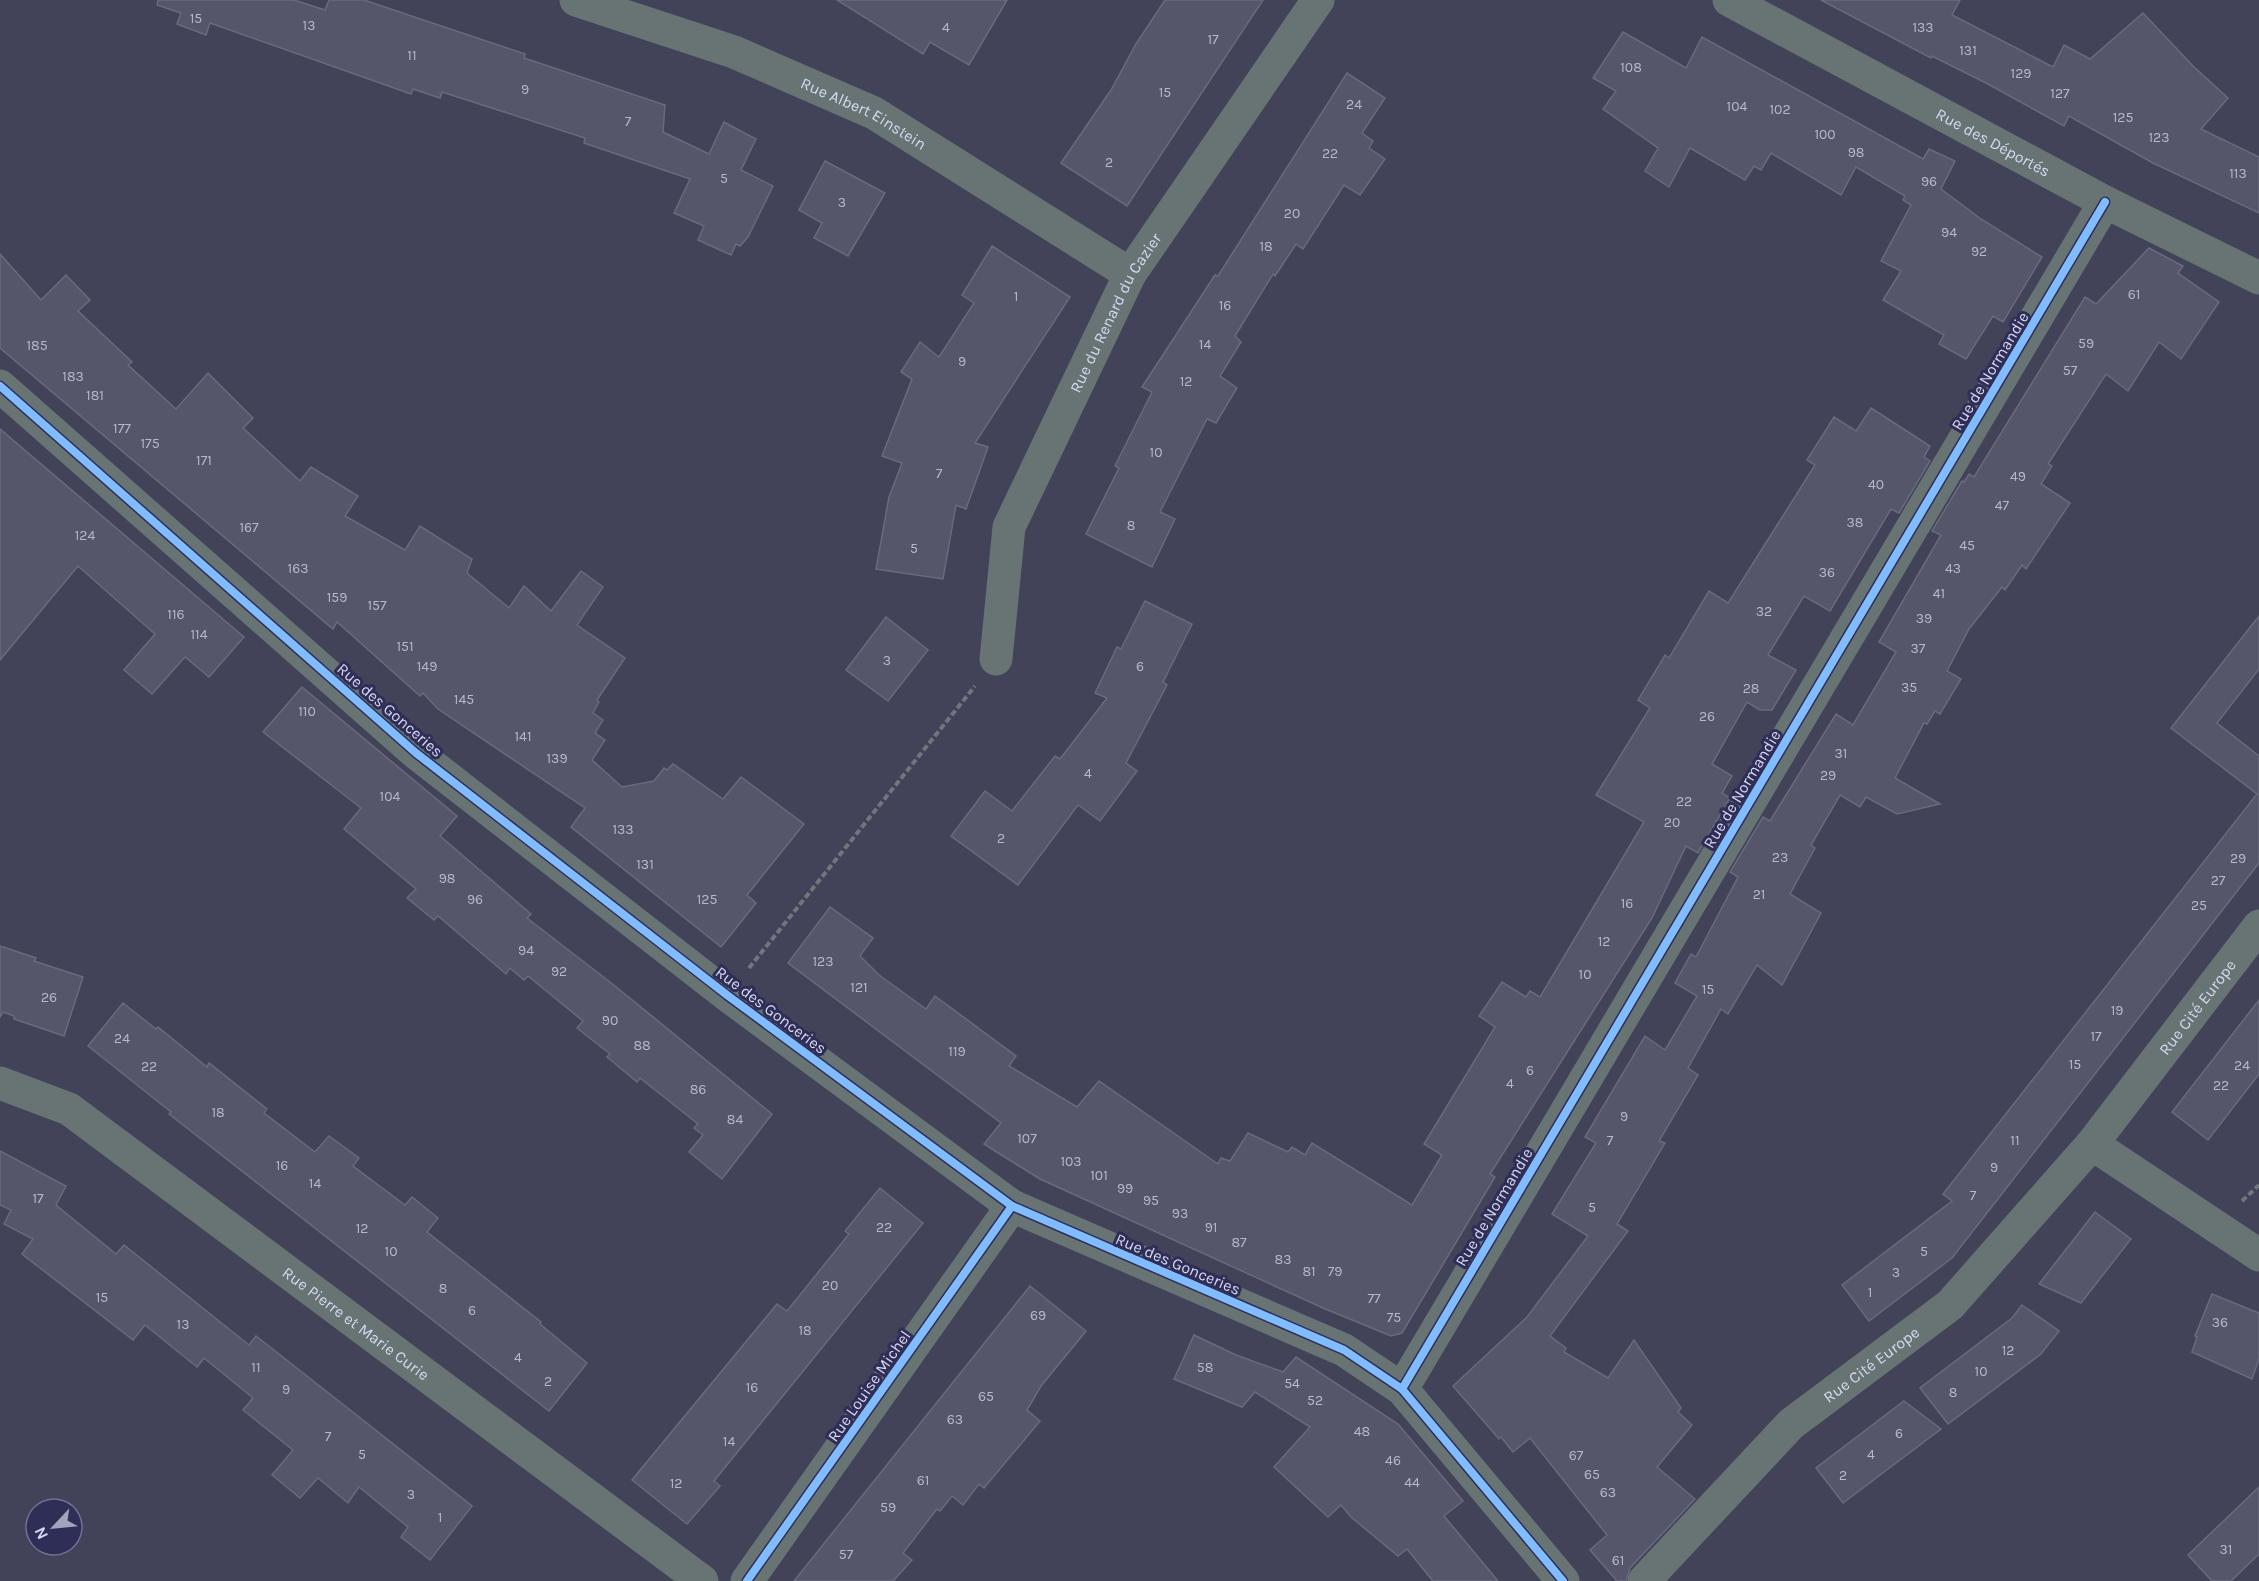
<svg xmlns="http://www.w3.org/2000/svg" width="2259" height="1581" font-family="Karla,sans-serif">
<style>
.building{fill:#555669;stroke:#696a7d;stroke-width:1.5}
.lines{fill:none;stroke-linecap:round;stroke-linejoin:round}
.path{stroke:#6e777b;stroke-width:4;stroke-dasharray:6 3;stroke-linecap:butt}
.minor{stroke:#677473;stroke-width:33}
.cycleway-casing{stroke:#2e2e57;stroke-width:11}
.cycleway{stroke:#80bcff;stroke-width:8}
.labels{text-anchor:middle;dominant-baseline:central;stroke-width:6;stroke-linejoin:round;paint-order:stroke}
.number-label{font-size:14px;fill:#b6b8d0}
.street-label{font-size:16px;fill:#d6d8f2;stroke:#2e2e57}
</style>
<rect width="100%" height="100%" fill="#424259"/>
<!-- building -->
<g class="building">
<polygon points="158,0 294,0 325,10 329,0 364,0 525,54 524,58 665,105 663,132 709,154 724,122 756,139 741,170 773,186 748,237 740,246 736,244 731,255 698,240 704,226 674,213 690,179 584,143 585,138 442,92 440,98 413,89 411,94 210,23 206,35 177,24 181,13 157,5"/>
<polygon points="837,0 1007,0 969,65 930,42 923,54"/>
<polygon points="1165,0 1263,0 1127,206 1061,163 1111,90 1136,44"/>
<polygon points="1821,0 1960,0 1952,15 2053,67 2064,45 2090,59 2143,13 2193,66 2228,98 2201,129 2259,157 2259,213 2153,163 2069,116 2064,126 1986,83 1932,56 1931,58"/>
<polygon points="1623,32 1686,68 1702,37 1923,159 1929,149 1955,161 1941,189 1981,219 2042,257 2003,322 1993,316 1966,359 1939,344 1944,335 1883,300 1901,271 1881,261 1911,205 1903,200 1905,196 1856,167 1841,195 1771,153 1761,170 1754,166 1745,180 1690,148 1669,187 1645,171 1658,148 1603,109 1616,91 1593,78"/>
<polygon points="1347,73 1385,98 1362,133 1373,141 1369,148 1385,159 1360,195 1344,185 1303,249 1296,244 1275,276 1273,274 1235,336 1241,342 1220,376 1237,388 1216,423 1207,419 1160,512 1175,519 1152,567 1086,534 1119,468 1115,466 1152,392 1142,387 1215,275 1218,276"/>
<polygon points="825,161 885,193 848,256 814,238 822,223 799,210"/>
<polygon points="992,246 1070,297 975,443 988,447 966,509 956,505 943,579 876,569 889,497 902,463 882,456 912,379 901,372 920,342 939,357 974,303 962,295"/>
<polygon points="2149,248 2183,266 2178,273 2219,302 2181,359 2159,342 2128,391 2106,374 2048,464 2052,466 2041,484 2070,503 2026,569 2022,565 2005,590 2002,587 1969,629 1947,671 1961,679 1940,714 1935,711 1927,724 1924,723 1895,778 1940,804 1897,814 1866,797 1860,807 1840,795 1811,845 1815,848 1790,894 1821,913 1782,985 1757,965 1728,1014 1721,1009 1688,1068 1698,1075 1659,1141 1665,1143 1617,1224 1628,1231 1550,1336 1566,1348 1564,1352 1608,1378 1634,1340 1681,1408 1678,1412 1692,1425 1657,1467 1695,1499 1630,1568 1626,1581 1617,1581 1590,1550 1607,1535 1530,1438 1513,1452 1501,1437 1499,1439 1453,1386 1527,1317 1588,1236 1552,1214 1596,1143 1585,1137 1645,1036 1665,1050 1697,996 1675,983 1691,954 1696,957 1738,877 1730,872 1763,817 1770,821 1836,714 1853,725 1896,652 1879,642 1941,535 1932,531 1962,481 1964,482 1969,474 1974,477 2085,297 2096,304"/>
<polygon points="0,254 41,300 66,275 90,300 78,311 132,362 128,365 176,409 208,373 253,418 243,428 300,481 311,467 358,496 345,516 405,550 420,526 472,559 467,573 509,608 524,586 551,611 581,571 603,587 577,625 625,658 597,700 599,702 593,713 603,720 595,733 605,740 592,760 622,787 654,781 664,768 667,770 673,764 723,799 741,777 804,824 747,895 756,903 721,947 571,827 585,808 438,709 423,693 420,696 337,622 333,629 0,348"/>
<polygon points="1871,408 1930,446 1924,457 1930,461 1899,513 1891,509 1830,611 1804,596 1768,655 1796,670 1772,710 1760,710 1747,702 1712,764 1732,776 1722,793 1730,798 1698,853 1686,846 1652,918 1490,1174 1495,1177 1402,1333 1391,1336 1323,1308 1040,1179 984,1144 1001,1123 788,963 830,907 873,938 860,956 879,975 926,1009 935,996 1016,1056 1009,1066 1077,1107 1099,1081 1218,1164 1221,1158 1230,1161 1248,1133 1288,1152 1292,1147 1305,1155 1312,1143 1412,1205 1442,1155 1424,1144 1495,1027 1479,1016 1502,982 1526,997 1530,991 1540,997 1644,822 1596,795 1650,708 1638,700 1665,655 1669,658 1709,591 1728,603 1815,465 1807,460 1834,417 1856,431"/>
<polygon points="0,429 244,637 209,677 185,657 152,694 124,670 155,634 78,566 0,660"/>
<polygon points="1145,601 1192,624 1163,682 1167,685 1126,763 1137,771 1100,821 1078,805 1018,885 951,836 985,791 1012,811 1055,756 1060,759 1107,698 1095,693 1117,647 1121,649"/>
<polygon points="2259,616 2259,669 2217,723 2259,756 2259,863 1952,1258 1869,1321 1842,1285 1952,1201 1943,1194 2257,794 2171,728"/>
<polygon points="886,617 928,650 888,701 846,670"/>
<polygon points="302,687 457,816 440,836 531,914 527,918 615,986 772,1114 722,1179 689,1152 703,1135 694,1128 698,1124 640,1078 637,1082 607,1057 610,1054 577,1028 583,1021 528,976 524,980 510,968 506,974 438,916 434,920 407,898 416,889 344,829 361,808 263,732"/>
<polygon points="0,946 36,958 34,961 83,977 64,1036 14,1019 14,1016 3,1012 0,1017"/>
<polygon points="2259,1000 2259,1074 2208,1140 2172,1112"/>
<polygon points="123,1003 156,1029 158,1027 207,1067 209,1063 267,1109 264,1113 315,1152 329,1136 359,1158 353,1166 405,1205 412,1197 438,1218 427,1232 541,1322 540,1324 587,1363 549,1411 169,1114 171,1112 88,1046"/>
<polygon points="0,1151 66,1186 56,1205 116,1254 124,1245 249,1345 256,1336 472,1506 430,1560 401,1537 408,1527 359,1487 348,1503 318,1478 300,1498 272,1475 293,1450 243,1410 253,1398 204,1358 197,1367 145,1325 133,1340 22,1254 33,1239 4,1224 11,1210 0,1205"/>
<polygon points="880,1188 923,1223 714,1481 720,1486 687,1524 632,1480 777,1304 787,1311 849,1234 845,1231"/>
<polygon points="2095,1212 2131,1239 2081,1303 2039,1284"/>
<polygon points="1030,1286 1086,1331 1041,1386 1027,1410 1040,1421 984,1488 979,1484 963,1505 952,1496 940,1511 937,1509 903,1553 912,1560 893,1581 794,1581"/>
<polygon points="2212,1294 2259,1313 2259,1359 2252,1379 2192,1352 2197,1337 2195,1336"/>
<polygon points="2022,1305 2059,1331 2041,1354 1948,1424 1920,1388 2012,1318"/>
<polygon points="1194,1335 1236,1355 1283,1372 1296,1357 1398,1424 1463,1501 1444,1516 1498,1581 1433,1581 1407,1549 1398,1556 1351,1517 1341,1505 1328,1517 1274,1467 1310,1427 1255,1392 1242,1407 1174,1379"/>
<polygon points="1904,1401 1941,1429 1843,1503 1816,1468"/>
<polygon points="2259,1487 2259,1554 2231,1581 2212,1581 2188,1555"/>
</g>
<g class="lines">
<!-- path -->
<g class="path">
<polyline points="749,968 975,686"/>
<polyline points="2242,1201 2259,1185"/>
</g>
<!-- minor -->
<g class="minor">
<path id="s1" d="M 576,0 L 734,52 L 874,113 L 1130,274"/>
<path id="s2" d="M 1729,0 L 2105,202 L 2259,278"/>
<polyline points="0,386 416,753 727,995 1012,1206 1344,1350 1402,1389 1563,1581"/>
<path id="s3" d="M 996,659 L 1009,527 L 1130,274 L 1318,0"/>
<path id="s4" d="M 0,1083 L 69,1109 L 702,1581"/>
<polyline points="2092,1144 2259,1255"/>
<polyline points="1402,1389 2105,202"/>
<polyline points="747,1581 1012,1206"/>
<path id="s5" d="M 1644,1581 L 1791,1424 L 1950,1305 L 2092,1144 L 2259,926"/>
</g>
<defs>
<g id="cycleway">
<polyline points="0,386 416,753 727,995 1012,1206 1344,1350 1402,1389 1563,1581"/>
<polyline points="1402,1389 2105,202"/>
<polyline points="747,1581 1012,1206"/>
</g>
</defs>
<!-- cycleway casing -->
<use href="#cycleway" class="cycleway-casing"/>
<!-- cycleway -->
<use href="#cycleway" class="cycleway"/>
</g>
<g class="labels">
<!-- number labels -->
<g class="number-label">
<text x="196" y="18">15</text>
<text x="309" y="25">13</text>
<text x="946" y="27">4</text>
<text x="1923" y="27">133</text>
<text x="1213" y="39">17</text>
<text x="1968" y="50">131</text>
<text x="412" y="55">11</text>
<text x="1631" y="67">108</text>
<text x="2021" y="73">129</text>
<text x="525" y="89">9</text>
<text x="1165" y="92">15</text>
<text x="2060" y="93">127</text>
<text x="1354" y="104">24</text>
<text x="1737" y="106">104</text>
<text x="1780" y="109">102</text>
<text x="2123" y="117">125</text>
<text x="628" y="121">7</text>
<text x="1825" y="134">100</text>
<text x="2159" y="137">123</text>
<text x="1856" y="152">98</text>
<text x="1330" y="153">22</text>
<text x="1109" y="162">2</text>
<text x="2238" y="173">113</text>
<text x="724" y="178">5</text>
<text x="1929" y="181">96</text>
<text x="842" y="202">3</text>
<text x="1292" y="213">20</text>
<text x="1949" y="232">94</text>
<text x="1266" y="246">18</text>
<text x="1979" y="251">92</text>
<text x="2134" y="294">61</text>
<text x="1016" y="296">1</text>
<text x="1225" y="305">16</text>
<text x="2086" y="343">59</text>
<text x="1205" y="344">14</text>
<text x="37" y="345">185</text>
<text x="962" y="361">9</text>
<text x="2070" y="370">57</text>
<text x="73" y="376">183</text>
<text x="1186" y="381">12</text>
<text x="95" y="395">181</text>
<text x="122" y="428">177</text>
<text x="150" y="443">175</text>
<text x="1156" y="452">10</text>
<text x="204" y="460">171</text>
<text x="939" y="473">7</text>
<text x="2018" y="476">49</text>
<text x="1876" y="484">40</text>
<text x="2002" y="505">47</text>
<text x="1855" y="522">38</text>
<text x="1131" y="525">8</text>
<text x="249" y="527">167</text>
<text x="85" y="535">124</text>
<text x="1967" y="545">45</text>
<text x="914" y="548">5</text>
<text x="298" y="568">163</text>
<text x="1953" y="568">43</text>
<text x="1827" y="572">36</text>
<text x="1939" y="593">41</text>
<text x="337" y="597">159</text>
<text x="377" y="605">157</text>
<text x="1764" y="611">32</text>
<text x="176" y="614">116</text>
<text x="1924" y="618">39</text>
<text x="199" y="634">114</text>
<text x="405" y="646">151</text>
<text x="1918" y="648">37</text>
<text x="887" y="660">3</text>
<text x="427" y="666">149</text>
<text x="1140" y="666">6</text>
<text x="1909" y="687">35</text>
<text x="1751" y="688">28</text>
<text x="464" y="699">145</text>
<text x="307" y="711">110</text>
<text x="1707" y="716">26</text>
<text x="523" y="736">141</text>
<text x="1841" y="753">31</text>
<text x="557" y="758">139</text>
<text x="1088" y="773">4</text>
<text x="1828" y="775">29</text>
<text x="390" y="796">104</text>
<text x="1684" y="801">22</text>
<text x="1672" y="822">20</text>
<text x="623" y="829">133</text>
<text x="1001" y="838">2</text>
<text x="1780" y="857">23</text>
<text x="2238" y="858">29</text>
<text x="645" y="864">131</text>
<text x="447" y="878">98</text>
<text x="2218" y="880">27</text>
<text x="1759" y="894">21</text>
<text x="475" y="899">96</text>
<text x="707" y="899">125</text>
<text x="1627" y="903">16</text>
<text x="2199" y="905">25</text>
<text x="1604" y="941">12</text>
<text x="526" y="950">94</text>
<text x="823" y="961">123</text>
<text x="559" y="971">92</text>
<text x="1585" y="974">10</text>
<text x="859" y="987">121</text>
<text x="1708" y="989">15</text>
<text x="49" y="997">26</text>
<text x="2117" y="1010">19</text>
<text x="610" y="1020">90</text>
<text x="2096" y="1036">17</text>
<text x="122" y="1038">24</text>
<text x="642" y="1045">88</text>
<text x="957" y="1051">119</text>
<text x="2075" y="1064">15</text>
<text x="2242" y="1065">24</text>
<text x="149" y="1066">22</text>
<text x="1530" y="1070">6</text>
<text x="1510" y="1083">4</text>
<text x="2221" y="1085">22</text>
<text x="698" y="1089">86</text>
<text x="218" y="1112">18</text>
<text x="1624" y="1116">9</text>
<text x="735" y="1119">84</text>
<text x="1027" y="1138">107</text>
<text x="1610" y="1140">7</text>
<text x="2015" y="1140">11</text>
<text x="1071" y="1161">103</text>
<text x="282" y="1165">16</text>
<text x="1994" y="1167">9</text>
<text x="1099" y="1175">101</text>
<text x="315" y="1183">14</text>
<text x="1125" y="1188">99</text>
<text x="1973" y="1195">7</text>
<text x="38" y="1198">17</text>
<text x="1151" y="1200">95</text>
<text x="1592" y="1207">5</text>
<text x="1180" y="1213">93</text>
<text x="884" y="1227">22</text>
<text x="1211" y="1227">91</text>
<text x="362" y="1228">12</text>
<text x="1239" y="1242">87</text>
<text x="391" y="1251">10</text>
<text x="1924" y="1251">5</text>
<text x="1283" y="1259">83</text>
<text x="1309" y="1271">81</text>
<text x="1335" y="1271">79</text>
<text x="1896" y="1272">3</text>
<text x="830" y="1285">20</text>
<text x="443" y="1288">8</text>
<text x="1870" y="1292">1</text>
<text x="102" y="1297">15</text>
<text x="1374" y="1298">77</text>
<text x="472" y="1310">6</text>
<text x="1038" y="1315">69</text>
<text x="1394" y="1317">75</text>
<text x="2220" y="1322">36</text>
<text x="183" y="1324">13</text>
<text x="805" y="1330">18</text>
<text x="2008" y="1350">12</text>
<text x="518" y="1357">4</text>
<text x="256" y="1367">11</text>
<text x="1205" y="1367">58</text>
<text x="1981" y="1371">10</text>
<text x="548" y="1381">2</text>
<text x="1292" y="1383">54</text>
<text x="752" y="1387">16</text>
<text x="286" y="1389">9</text>
<text x="1953" y="1392">8</text>
<text x="986" y="1396">65</text>
<text x="1315" y="1400">52</text>
<text x="955" y="1419">63</text>
<text x="1362" y="1431">48</text>
<text x="1899" y="1433">6</text>
<text x="328" y="1436">7</text>
<text x="729" y="1441">14</text>
<text x="362" y="1454">5</text>
<text x="1871" y="1454">4</text>
<text x="1576" y="1455">67</text>
<text x="1393" y="1460">46</text>
<text x="1592" y="1474">65</text>
<text x="1843" y="1475">2</text>
<text x="923" y="1480">61</text>
<text x="1412" y="1482">44</text>
<text x="676" y="1483">12</text>
<text x="1608" y="1492">63</text>
<text x="411" y="1494">3</text>
<text x="888" y="1507">59</text>
<text x="440" y="1517">1</text>
<text x="2226" y="1549">31</text>
<text x="846" y="1554">57</text>
<text x="1618" y="1560">61</text>
</g>
<!-- street labels -->
<g class="street-label">
<text stroke="none"><textPath href="#s1" startOffset="310">Rue Albert Einstein</textPath></text>
<text stroke="none"><textPath href="#s2" startOffset="300">Rue des Déportés</textPath></text>
<text stroke="none"><textPath href="#s3" startOffset="372">Rue du Renard du Cazier</textPath></text>
<text transform="translate(1990 371) rotate(-59)">Rue de Normandie</text>
<text transform="translate(390 710) rotate(41)">Rue des Gonceries</text>
<text transform="translate(1742 789) rotate(-59)">Rue de Normandie</text>
<text stroke="none"><textPath href="#s5" startOffset="801">Rue Cité Europe</textPath></text>
<text transform="translate(771 1010) rotate(37)">Rue des Gonceries</text>
<text transform="translate(1494 1207) rotate(-59)">Rue de Normandie</text>
<text transform="translate(1178 1264) rotate(23)">Rue des Gonceries</text>
<text stroke="none"><textPath href="#s4" startOffset="432">Rue Pierre et Marie Curie</textPath></text>
<text stroke="none"><textPath href="#s5" startOffset="315">Rue Cité Europe</textPath></text>
<text transform="translate(869 1386) rotate(-55)">Rue Louise Michel</text>
</g>
</g>
<!-- north arrow -->
<g transform="translate(54 1527) rotate(244)"><circle r="28" fill="#2e2e57" stroke="#717295" stroke-width="1.5"/>
<path d="M0-4.5L10 22L0 15L-10 22Z" fill="#a2a4bc"/>
<text y="-9" font-size="16" font-weight="bold" text-anchor="middle" fill="#d6d8f2">N</text>
</g>
</svg>
